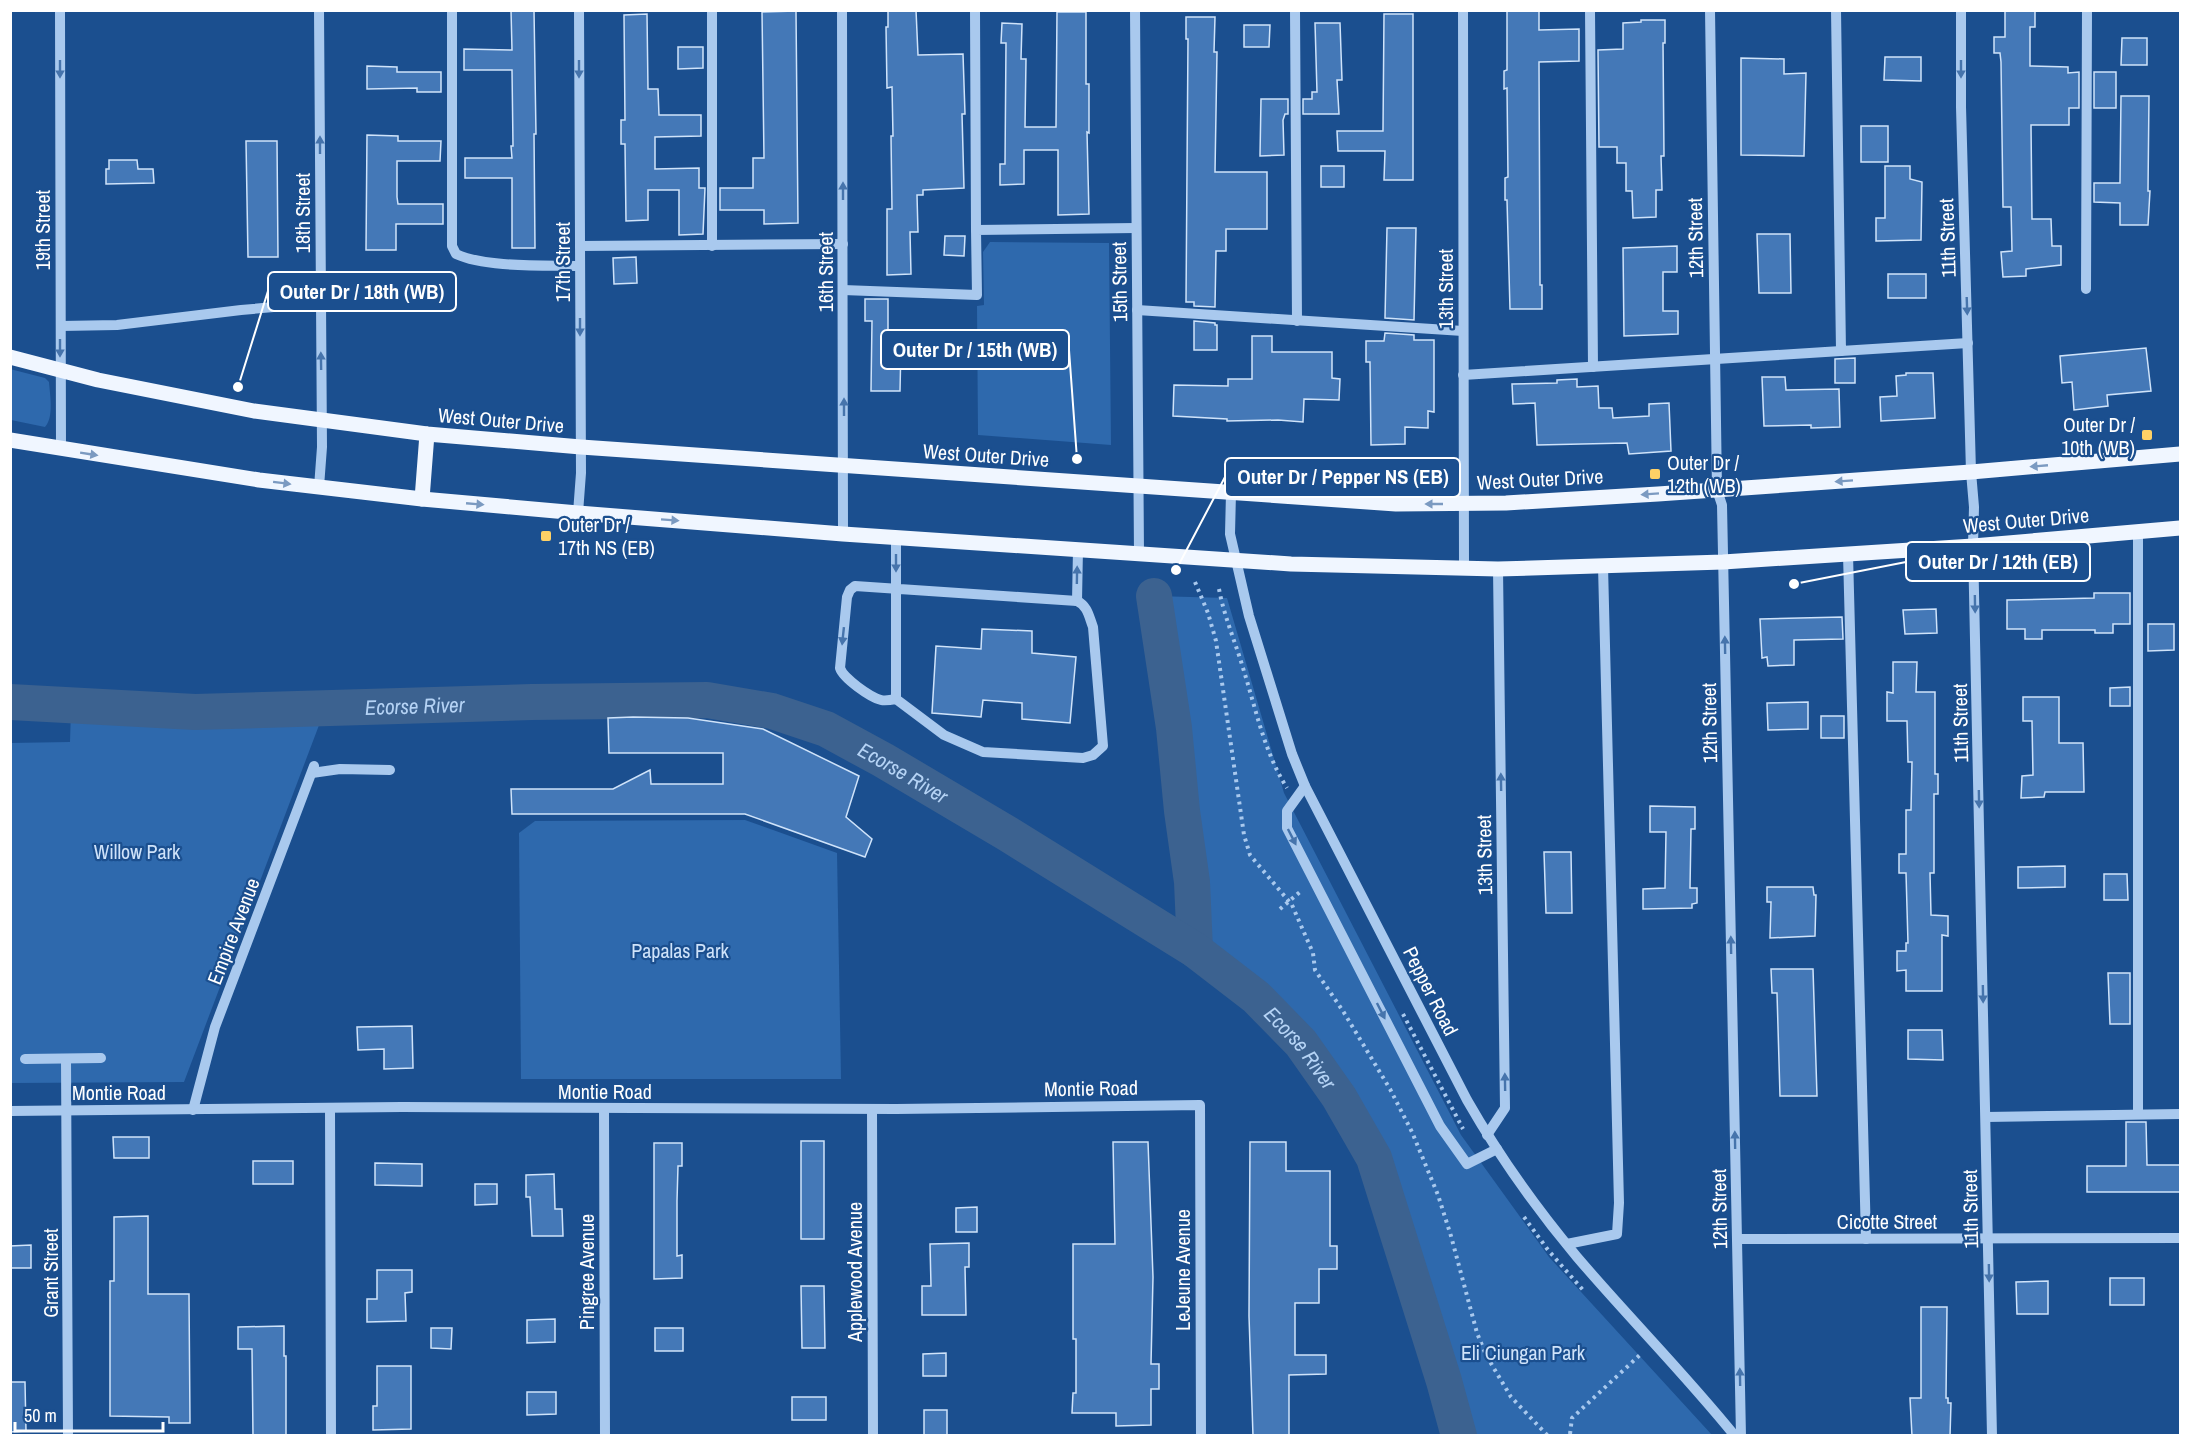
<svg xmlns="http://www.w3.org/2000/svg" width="2191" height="1446" font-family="'Archivo Narrow',sans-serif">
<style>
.green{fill:#2e69ad}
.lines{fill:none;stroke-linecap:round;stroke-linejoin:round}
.river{stroke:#3c6290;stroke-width:36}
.building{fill:#4478b7;stroke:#cfe3fa;stroke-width:1.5}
.path{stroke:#a9c9ee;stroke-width:4;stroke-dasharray:3 4.5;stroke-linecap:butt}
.minor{stroke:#a9c9ee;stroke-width:10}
.major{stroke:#f0f6ff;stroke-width:15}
.oneway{fill:#4674ac}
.oneway2{fill:#7b9ac1}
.poi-dot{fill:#ffd166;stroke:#1b4f8f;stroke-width:2}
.labels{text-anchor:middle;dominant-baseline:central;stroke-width:4.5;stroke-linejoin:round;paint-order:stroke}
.street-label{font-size:20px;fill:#fff;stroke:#1b4f8f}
.poi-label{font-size:20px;fill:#fff;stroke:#1b4f8f;text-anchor:start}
.park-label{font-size:20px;fill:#cfe3fa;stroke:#1b4f8f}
.water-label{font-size:21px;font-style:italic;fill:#b5d3f5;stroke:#1b4f8f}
.leader{fill:none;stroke:#fff;stroke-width:2}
.callout-dot{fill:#fff;stroke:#1b4f8f;stroke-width:2}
.callout{fill:#1b4f8f;stroke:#fff;stroke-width:2}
.callout-label{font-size:21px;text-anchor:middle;font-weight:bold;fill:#fff}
</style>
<rect width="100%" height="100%" fill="#1b4f8f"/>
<!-- green -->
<g class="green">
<polygon points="990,242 1109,243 1111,445 978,435 977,306 984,305 983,252"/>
<path d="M 10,369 L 45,378 L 49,382 C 50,396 54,417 45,427 L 11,420 Z"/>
<path d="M 1154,596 L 1227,598 L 1284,793 L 1461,1135 L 1549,1257 L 1712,1435 L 1459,1435 L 1444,1381 L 1374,1158 L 1339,1097 L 1301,1043 L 1256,997 L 1195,950 C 1190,831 1172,713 1154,596 Z"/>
<polygon points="71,709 324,712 184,1082 11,1083 10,743 70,742"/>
<polygon points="745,820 837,853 841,1079 521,1079 519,833 535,821"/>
</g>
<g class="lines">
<!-- river -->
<g class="river">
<polyline points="1154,596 1174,728 1182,811 1192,882 1195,950"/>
<path id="s1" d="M 10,702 L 195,712 L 532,702 L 707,700 L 772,711 L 826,729 L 883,760 L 1008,834 L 1195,950 L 1256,997 L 1301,1043 L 1339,1097 L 1374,1158 L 1444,1381 L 1459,1436"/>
</g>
</g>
<!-- building -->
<g class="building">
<polygon points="511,10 534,10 536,134 534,134 535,248 512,248 512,178 465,178 465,158 512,158 511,146 513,146 512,70 464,70 464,49 512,50"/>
<polygon points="888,10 916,10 918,55 963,54 965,114 962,114 964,188 923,190 923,195 917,195 918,232 910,232 911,274 887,275 887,209 892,209 891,136 893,136 892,87 887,88 886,27 888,27"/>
<polygon points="1507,10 1539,10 1539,30 1579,29 1579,61 1539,62 1540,285 1542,285 1542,309 1510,309 1507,200 1505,200 1505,178 1508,177 1507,88 1504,89 1504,71 1507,70"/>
<polygon points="2005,10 2035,10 2035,27 2030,27 2030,66 2068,67 2068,73 2079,72 2079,108 2069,108 2069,125 2031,125 2032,219 2051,219 2052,246 2061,246 2061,265 2026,269 2026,276 2003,277 2001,252 2012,251 2011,207 2003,207 2001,62 2000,53 1994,53 1994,37 2005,37"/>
<polygon points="796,11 798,223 764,224 764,210 720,210 720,188 753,188 753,158 764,158 762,12"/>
<polygon points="1057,12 1086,12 1086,84 1089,84 1089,133 1087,132 1089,214 1058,215 1058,150 1024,150 1024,184 1000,185 1000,164 1005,164 1006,43 1001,43 1002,23 1022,24 1021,59 1026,59 1025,127 1056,127"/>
<polygon points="647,14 648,89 658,89 659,115 701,115 701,136 655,137 655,169 699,168 699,188 705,188 703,234 679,235 679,190 648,190 648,220 626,221 625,144 621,144 621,120 625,120 624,15"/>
<polygon points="1384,14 1413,14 1413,180 1384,180 1385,151 1338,151 1337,131 1383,131"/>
<polygon points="1186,17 1215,17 1214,52 1217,52 1215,172 1267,172 1267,229 1226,229 1226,251 1216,251 1215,307 1194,306 1194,302 1186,302 1188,39 1186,39"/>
<polygon points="1641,20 1665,20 1665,43 1663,43 1664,156 1661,156 1662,190 1656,190 1656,217 1633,218 1632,191 1626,191 1626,163 1617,163 1617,147 1599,147 1598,50 1623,49 1623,23 1641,22"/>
<polygon points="1315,23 1340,23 1342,80 1337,80 1339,114 1303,114 1303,99 1312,99 1312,92 1317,92"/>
<polygon points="1244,25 1270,25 1269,47 1244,47"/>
<polygon points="2122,38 2147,38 2147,65 2121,65"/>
<polygon points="678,47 703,47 703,68 678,69"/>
<polygon points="1885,57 1921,57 1921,81 1884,80"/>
<polygon points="1741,58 1784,59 1784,74 1806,73 1804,156 1741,155"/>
<polygon points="367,66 397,67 397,72 441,72 441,92 417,92 417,88 367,89"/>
<rect x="2094" y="72" width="22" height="36"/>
<polygon points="2121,96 2149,96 2148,191 2150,191 2148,225 2120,225 2120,203 2094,202 2094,183 2120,183"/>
<polygon points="1261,99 1288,99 1288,114 1285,114 1283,120 1284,155 1260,156"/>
<rect x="1861" y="126" width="27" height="36"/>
<polygon points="367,135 398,136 398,141 441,141 440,161 397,161 397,197 398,204 443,204 443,224 396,224 396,250 366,250"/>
<polygon points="246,141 277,141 278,257 248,257"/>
<polygon points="109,160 137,160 138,169 153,169 154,183 106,184 106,169 109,169"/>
<rect x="1321" y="166" width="23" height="21"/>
<polygon points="1885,166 1910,166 1910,179 1922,182 1921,240 1876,241 1876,218 1885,218"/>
<polygon points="1387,228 1416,228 1414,320 1385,318"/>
<polygon points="1757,234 1790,234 1791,293 1759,293"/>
<polygon points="945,236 965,236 964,256 944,255"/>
<polygon points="1677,246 1677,272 1663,272 1663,311 1678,311 1678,334 1624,336 1623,248"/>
<polygon points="636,257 637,283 614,284 613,258"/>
<rect x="1888" y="274" width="38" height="24"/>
<polygon points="865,299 888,299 888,345 901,345 900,391 871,391 872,321 865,321"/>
<polygon points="1194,321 1215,323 1215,325 1217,325 1217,350 1194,350"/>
<polygon points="1385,333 1414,335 1414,340 1434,340 1434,412 1428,411 1428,428 1405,427 1405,444 1371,445 1370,362 1366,362 1366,341 1384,341"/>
<polygon points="1252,336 1272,336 1272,352 1332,352 1332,378 1340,379 1339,400 1304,399 1303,422 1278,420 1227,421 1227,419 1173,416 1174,385 1228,386 1228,379 1252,379"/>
<polygon points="2146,348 2151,391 2107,395 2108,406 2074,410 2072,382 2062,383 2060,356"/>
<polygon points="1855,358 1855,383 1835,383 1835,359"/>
<polygon points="1906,373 1933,373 1935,418 1881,421 1880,397 1897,396 1896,376 1906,375"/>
<polygon points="1762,377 1785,377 1786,390 1839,389 1840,427 1811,428 1811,425 1764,426"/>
<polygon points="1577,379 1577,387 1598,386 1599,408 1612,408 1613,418 1649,416 1649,404 1669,403 1671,451 1629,454 1627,443 1537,445 1535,403 1513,404 1512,384 1557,383 1557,380"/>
<polygon points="2094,593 2130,593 2130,624 2113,624 2113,633 2095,633 2095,630 2042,630 2042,639 2025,639 2025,629 2007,629 2007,600 2094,598"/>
<polygon points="1936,609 1937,633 1905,634 1903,610"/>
<polygon points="1842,617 1843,639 1794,640 1794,665 1768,666 1767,657 1762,658 1760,619"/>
<polygon points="2148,624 2174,624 2174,650 2148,651"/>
<polygon points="982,629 1032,631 1032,653 1076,657 1070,723 1022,719 1022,703 983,700 981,717 932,713 936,646 981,649"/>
<polygon points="1893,662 1917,662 1916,692 1935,692 1935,774 1938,774 1938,794 1934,794 1934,873 1930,873 1931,915 1948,916 1948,936 1942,935 1942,991 1906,991 1906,970 1897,971 1897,951 1906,951 1906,943 1908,943 1906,873 1899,873 1899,854 1906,854 1906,810 1911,810 1912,762 1908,762 1907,721 1887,721 1887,692 1893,693"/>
<polygon points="2130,687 2130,706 2110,706 2110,688"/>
<polygon points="2023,697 2059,697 2059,743 2083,743 2084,792 2045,792 2044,797 2021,798 2022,776 2033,775 2032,721 2023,721"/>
<polygon points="1808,702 1808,729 1768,730 1767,703"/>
<rect x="1821" y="716" width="23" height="22"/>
<polygon points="633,717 688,718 763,729 859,776 846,817 872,839 865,857 745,814 512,814 511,789 613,789 650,770 651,784 723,784 723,753 609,753 608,718"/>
<polygon points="1650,806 1695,807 1695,829 1691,829 1690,888 1697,888 1697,903 1692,904 1692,908 1643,909 1643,889 1665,888 1666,832 1650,832"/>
<polygon points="1544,852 1571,852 1572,913 1546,913"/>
<polygon points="2065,866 2065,887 2018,888 2018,867"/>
<polygon points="2104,874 2127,874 2128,900 2104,900"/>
<polygon points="1767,887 1813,887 1814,895 1816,895 1815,936 1770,938 1771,902 1767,902"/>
<polygon points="1771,969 1813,969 1817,1096 1780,1096 1777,993 1772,993"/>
<polygon points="2108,973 2130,973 2130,1024 2110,1024"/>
<polygon points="412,1026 413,1068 384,1069 384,1049 358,1050 357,1027"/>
<polygon points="1908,1030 1942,1030 1943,1060 1908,1059"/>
<polygon points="2126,1122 2146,1122 2147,1165 2181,1165 2181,1192 2087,1192 2087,1166 2126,1166"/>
<polygon points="113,1137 149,1137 149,1158 114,1158"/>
<rect x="801" y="1141" width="23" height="98"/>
<polygon points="1113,1142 1148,1142 1153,1277 1151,1364 1159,1364 1159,1389 1151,1389 1151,1425 1116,1426 1116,1413 1072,1413 1073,1393 1076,1393 1076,1339 1073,1339 1073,1244 1115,1244"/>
<polygon points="1250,1142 1286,1142 1286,1171 1330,1171 1330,1246 1337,1246 1337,1269 1319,1269 1319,1303 1295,1303 1295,1355 1326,1355 1326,1374 1289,1375 1289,1436 1253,1436 1249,1316"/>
<polygon points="654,1143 682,1143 682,1166 678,1166 677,1201 677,1256 682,1255 682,1278 654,1279"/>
<rect x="253" y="1161" width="40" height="23"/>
<polygon points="375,1163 422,1164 422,1186 375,1185"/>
<polygon points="554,1174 555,1209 562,1209 563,1236 532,1236 530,1197 526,1197 526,1175"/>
<polygon points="475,1184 497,1184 497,1204 475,1205"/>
<polygon points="977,1207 977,1232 956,1232 956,1208"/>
<polygon points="148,1216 148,1294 189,1294 190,1423 169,1423 169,1417 110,1416 110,1281 114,1281 114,1217"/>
<polygon points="969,1243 969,1267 965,1267 966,1315 922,1315 922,1286 931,1286 930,1244"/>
<polygon points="31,1245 31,1268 10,1268 10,1246"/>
<polygon points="377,1270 412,1270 412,1292 405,1293 406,1321 367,1322 367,1299 377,1299"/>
<rect x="2110" y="1278" width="34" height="27"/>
<polygon points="2048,1281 2048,1314 2017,1314 2016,1282"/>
<polygon points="801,1286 824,1286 825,1348 802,1348"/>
<polygon points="1921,1307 1947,1307 1946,1398 1948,1398 1948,1403 1951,1403 1950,1436 1912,1436 1910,1398 1921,1398"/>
<polygon points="555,1319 555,1342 527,1343 527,1320"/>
<polygon points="284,1326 284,1356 286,1356 286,1436 253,1436 252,1349 238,1349 238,1327"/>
<polygon points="431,1328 452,1328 451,1349 431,1348"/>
<rect x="655" y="1328" width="28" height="23"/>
<polygon points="946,1353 946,1376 923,1376 923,1354"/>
<polygon points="377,1366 411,1366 411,1429 373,1430 373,1406 377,1406"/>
<polygon points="10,1382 25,1382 26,1431 10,1432"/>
<polygon points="527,1392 556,1392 556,1414 527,1415"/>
<rect x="792" y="1397" width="34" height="23"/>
<rect x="924" y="1410" width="23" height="25"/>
</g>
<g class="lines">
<!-- path -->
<g class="path">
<polyline points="1195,582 1208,613 1216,641 1244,835 1250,855 1292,905 1313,953 1315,970 1343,1011 1390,1089 1412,1132 1438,1195 1451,1236 1477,1333 1486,1355 1511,1397 1548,1436"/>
<path d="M 1219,589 C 1224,616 1235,641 1243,668 C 1256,709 1264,752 1287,788"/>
<polyline points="1280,909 1301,891"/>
<polyline points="1403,1014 1463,1129"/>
<polyline points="1524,1217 1548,1250 1583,1290"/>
<polyline points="1570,1434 1572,1418 1642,1353"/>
</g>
<!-- minor -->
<g class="minor">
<polyline points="60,10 61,449"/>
<path d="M 452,10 L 452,246 L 456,254 C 486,268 546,265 580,266"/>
<polyline points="712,10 712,246"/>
<polyline points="842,10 843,534"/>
<polyline points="975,10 976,230"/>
<polyline points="1135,10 1139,554"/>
<polyline points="1295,10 1297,321"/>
<polyline points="1463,10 1464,568"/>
<polyline points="1590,10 1593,367"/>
<polyline points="1710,10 1717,490 1722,505 1741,1436"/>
<polyline points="1836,10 1841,351 1968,343"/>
<polyline points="1961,10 1961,107 1971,472 1974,507 1973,546 1992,1436"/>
<polyline points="580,246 843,244"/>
<polyline points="2086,289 2087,10"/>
<polyline points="843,290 977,295 976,230 1136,228"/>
<polyline points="1137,310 1463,331"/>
<polyline points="61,326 117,325 241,310 444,292"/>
<polyline points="1463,375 1841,351"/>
<polyline points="319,487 322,447 319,10"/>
<path d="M 1231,493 L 1230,534 L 1249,616 L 1292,754 L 1305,786 L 1467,1100 C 1499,1156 1536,1208 1577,1257 C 1629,1318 1685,1374 1735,1436"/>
<polyline points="578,513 581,473 579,10"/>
<polyline points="1848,554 1866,1239"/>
<polyline points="1077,601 1078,549"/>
<path d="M 896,699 C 891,700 885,701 881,700 C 870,697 843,678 840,668 L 847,597 L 850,590 L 855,586 L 1077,601 C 1088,606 1089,617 1093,627 L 1103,746 L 1093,755 L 1083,758 L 983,752 L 944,735 L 896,699 L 896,537"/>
<polyline points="312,773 340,769 390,770"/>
<polyline points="1305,786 1287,811 1287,828 1440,1126 1467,1164 1497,1149"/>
<polyline points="25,1059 101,1058"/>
<polyline points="66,1059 68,1436"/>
<polyline points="330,1108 331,1436"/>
<polyline points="604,1109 605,1436"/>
<polyline points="872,1109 873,1436"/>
<polyline points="193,1110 215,1027 314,766"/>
<polyline points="10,1111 402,1107 896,1109 1200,1105 1201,1436"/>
<polyline points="2138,1114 2138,532"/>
<polyline points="1986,1117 2180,1114"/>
<polyline points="1487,1135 1505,1108 1498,569"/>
<polyline points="1737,1239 2180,1238"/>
<polyline points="1567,1244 1617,1234 1619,1203 1603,566"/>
</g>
<!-- major -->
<g class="major">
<polyline points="10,357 98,380 254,411 427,434 581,447 1396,504 1506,503 1658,494 1971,472 2180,454"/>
<polyline points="10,440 259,480 422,499 578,513 843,534 1291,564 1498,569 1723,562 1973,546 2180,528"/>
<polyline points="422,499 427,434"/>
</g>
</g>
<!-- one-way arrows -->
<defs><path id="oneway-solid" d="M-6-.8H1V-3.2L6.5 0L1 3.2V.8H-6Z" transform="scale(1.5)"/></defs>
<g class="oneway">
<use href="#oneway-solid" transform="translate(60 69) rotate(90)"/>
<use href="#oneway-solid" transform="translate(579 69) rotate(90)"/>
<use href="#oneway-solid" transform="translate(1961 69) rotate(90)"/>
<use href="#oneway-solid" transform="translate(320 145) rotate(-90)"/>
<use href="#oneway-solid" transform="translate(843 191) rotate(-90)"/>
<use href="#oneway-solid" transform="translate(1967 306) rotate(88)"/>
<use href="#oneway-solid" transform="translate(580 327) rotate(90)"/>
<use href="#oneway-solid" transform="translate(60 348) rotate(90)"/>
<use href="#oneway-solid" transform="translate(321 361) rotate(-91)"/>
<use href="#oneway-solid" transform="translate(844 407) rotate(-90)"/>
<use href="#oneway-solid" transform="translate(896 563) rotate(90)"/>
<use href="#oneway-solid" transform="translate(1077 575) rotate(-89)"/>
<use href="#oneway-solid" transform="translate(1975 604) rotate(89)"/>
<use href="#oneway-solid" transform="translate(843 636) rotate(96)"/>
<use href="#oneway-solid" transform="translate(1725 645) rotate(-91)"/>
<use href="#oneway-solid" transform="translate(1501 782) rotate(-91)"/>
<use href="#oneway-solid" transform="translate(1979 799) rotate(89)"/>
<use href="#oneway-solid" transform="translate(1292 837) rotate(63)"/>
<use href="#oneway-solid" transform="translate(1731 945) rotate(-91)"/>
<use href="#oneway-solid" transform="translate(1983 994) rotate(89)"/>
<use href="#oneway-solid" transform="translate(1381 1011) rotate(63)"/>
<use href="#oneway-solid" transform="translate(1505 1082) rotate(-91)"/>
<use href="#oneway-solid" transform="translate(1735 1140) rotate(-91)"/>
<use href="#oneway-solid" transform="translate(1989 1273) rotate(89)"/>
<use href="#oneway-solid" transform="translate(1740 1377) rotate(-91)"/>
</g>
<g class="oneway2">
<use href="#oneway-solid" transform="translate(89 454) rotate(9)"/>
<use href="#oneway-solid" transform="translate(2039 466) rotate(175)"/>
<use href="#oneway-solid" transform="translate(1844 481) rotate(176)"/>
<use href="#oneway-solid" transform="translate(282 483) rotate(7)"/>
<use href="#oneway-solid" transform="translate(1650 494) rotate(176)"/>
<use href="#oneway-solid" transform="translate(475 504) rotate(5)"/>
<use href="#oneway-solid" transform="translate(1434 504) rotate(180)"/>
<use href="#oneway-solid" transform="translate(670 520) rotate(4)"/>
</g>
<!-- markers -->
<g class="poi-dot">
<rect x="2141" y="429" width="12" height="12" rx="3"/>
<rect x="1649" y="468" width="12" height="12" rx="3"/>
<rect x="540" y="530" width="12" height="12" rx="3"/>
</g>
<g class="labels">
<!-- street labels -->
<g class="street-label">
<text transform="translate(302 213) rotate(-90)">18th Street</text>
<text transform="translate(42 230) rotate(-90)">19th Street</text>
<text transform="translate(1695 238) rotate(-91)">12th Street</text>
<text transform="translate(1947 238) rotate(-92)">11th Street</text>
<text transform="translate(562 262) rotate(-90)">17th Street</text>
<text transform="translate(825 272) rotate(-90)">16th Street</text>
<text transform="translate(1119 282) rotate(-91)">15th Street</text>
<text transform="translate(1445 289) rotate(-90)">13th Street</text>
<text transform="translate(501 420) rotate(5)">West Outer Drive</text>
<text transform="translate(986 455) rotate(4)">West Outer Drive</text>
<text transform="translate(1540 479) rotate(-3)">West Outer Drive</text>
<text transform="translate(2026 520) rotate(-5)">West Outer Drive</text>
<text transform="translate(1709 723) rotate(-91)">12th Street</text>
<text transform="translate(1960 723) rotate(-91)">11th Street</text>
<text transform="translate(1484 855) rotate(-91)">13th Street</text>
<text transform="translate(233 931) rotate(-69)">Empire Avenue</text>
<text transform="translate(1431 991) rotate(63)">Pepper Road</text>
<text transform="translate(1091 1088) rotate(-1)">Montie Road</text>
<text x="605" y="1091">Montie Road</text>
<text x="119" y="1092">Montie Road</text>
<text transform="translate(1719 1209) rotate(-91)">12th Street</text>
<text transform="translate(1970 1209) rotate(-91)">11th Street</text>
<text x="1887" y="1221">Cicotte Street</text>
<text transform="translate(1182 1270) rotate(-90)">LeJeune Avenue</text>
<text transform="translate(586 1272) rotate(-90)">Pingree Avenue</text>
<text transform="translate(854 1272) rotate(-90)">Applewood Avenue</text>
<text transform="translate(50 1273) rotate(-90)">Grant Street</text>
</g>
<!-- poi labels -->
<g class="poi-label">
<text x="2135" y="424" text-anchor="end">Outer Dr /<tspan x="2135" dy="23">10th (WB)</tspan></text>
<text x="1667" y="462">Outer Dr /<tspan x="1667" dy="23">12th (WB)</tspan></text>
<text x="558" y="524">Outer Dr /<tspan x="558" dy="23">17th NS (EB)</tspan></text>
</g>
<!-- park labels -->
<g class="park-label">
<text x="137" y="851">Willow Park</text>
<text x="680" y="950">Papalas Park</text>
<text x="1523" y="1352">Eli Ciungan Park</text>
</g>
<!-- water labels -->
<g class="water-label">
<text stroke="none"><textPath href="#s1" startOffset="405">Ecorse River</textPath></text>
<text stroke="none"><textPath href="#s1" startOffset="909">Ecorse River</textPath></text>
<text stroke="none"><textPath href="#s1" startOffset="1395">Ecorse River</textPath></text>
</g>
</g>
<!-- callouts -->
<path class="leader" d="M238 387L268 291M1077 459L1069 350M1176 570L1225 477M1794 584L1906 562"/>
<g class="callout-dot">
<circle cx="238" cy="387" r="6"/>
<circle cx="1077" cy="459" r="6"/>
<circle cx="1176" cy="570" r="6"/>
<circle cx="1794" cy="584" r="6"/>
</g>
<g class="callout">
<rect x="268" y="272" width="188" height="39" rx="6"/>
<rect x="881" y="330" width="188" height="39" rx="6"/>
<rect x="1225" y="458" width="235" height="39" rx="6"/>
<rect x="1906" y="542" width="184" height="39" rx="6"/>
</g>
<g class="callout-label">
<text x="362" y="299">Outer Dr / 18th (WB)</text>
<text x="975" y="357">Outer Dr / 15th (WB)</text>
<text x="1343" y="484">Outer Dr / Pepper NS (EB)</text>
<text x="1998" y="569">Outer Dr / 12th (EB)</text>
</g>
<!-- border -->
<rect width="2191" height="1446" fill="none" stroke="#ffffff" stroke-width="24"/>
<!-- scale -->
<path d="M15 1422v9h148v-9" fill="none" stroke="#ffffff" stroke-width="3"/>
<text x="24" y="1422" font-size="18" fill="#ffffff" stroke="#1b4f8f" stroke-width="4.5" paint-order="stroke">50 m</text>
</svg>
